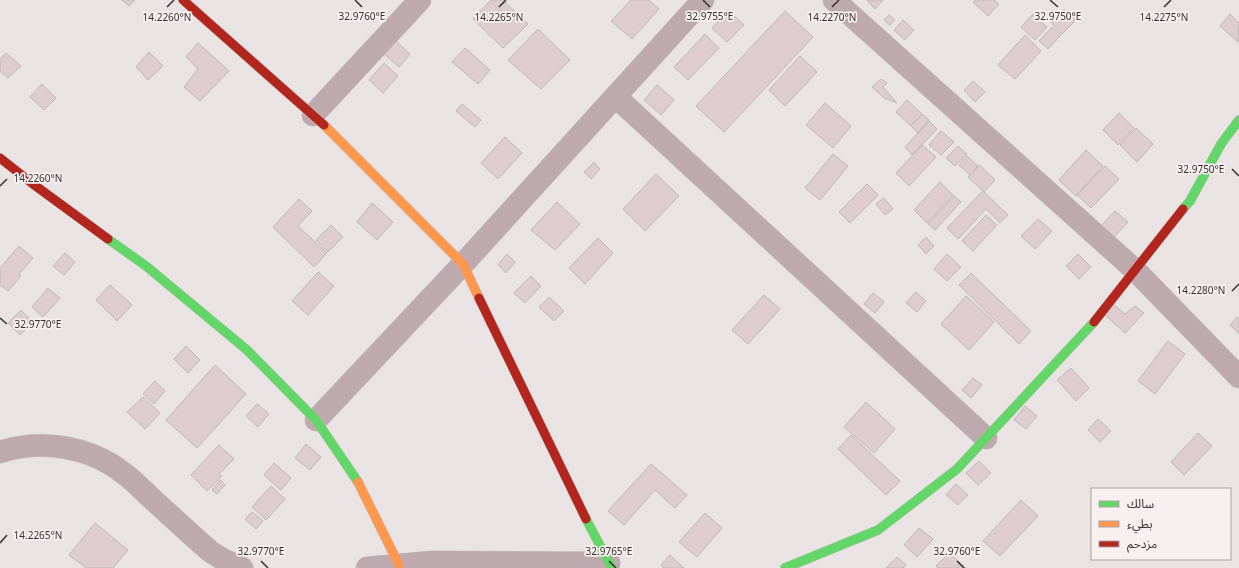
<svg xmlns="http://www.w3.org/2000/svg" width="1239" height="568" font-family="'Noto Sans','Noto Sans Arabic',sans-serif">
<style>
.building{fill:#deccd0;stroke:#bdb9b9}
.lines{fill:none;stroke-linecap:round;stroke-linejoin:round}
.street-casing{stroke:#c4c0c1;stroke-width:23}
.fast-casing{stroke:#c4c0c1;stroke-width:10}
.slow-casing{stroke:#c4c0c1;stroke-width:10}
.jam-casing{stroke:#c4c0c1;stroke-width:10}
.street{stroke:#beaaae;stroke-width:22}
.fast{stroke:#63d668;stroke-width:9}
.slow{stroke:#ff974d;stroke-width:9}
.jam{stroke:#b3261e;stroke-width:9}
.ticks{fill:none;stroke:#343131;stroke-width:1.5}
.ticks-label{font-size:10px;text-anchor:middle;fill:#343131;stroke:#f8eff0;stroke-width:3.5;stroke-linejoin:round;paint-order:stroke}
</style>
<rect width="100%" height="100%" fill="#e9e3e4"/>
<!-- building -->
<g class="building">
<polygon points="122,0 135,0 129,6"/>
<polygon points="491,0 503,0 528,24 503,48 473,19"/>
<polygon points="631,0 649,0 659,9 632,39 611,21"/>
<polygon points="867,0 883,0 875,9"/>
<polygon points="976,0 994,0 999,4 988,16 973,2"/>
<polygon points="1064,9 1076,20 1062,34 1051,23"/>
<polygon points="728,10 744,25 727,42 712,28"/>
<polygon points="785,11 813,37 724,132 696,106"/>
<polygon points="1033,14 1047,27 1035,40 1021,27"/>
<polygon points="1230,14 1239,23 1238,42 1220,26"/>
<polygon points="889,15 895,20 890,25 884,20"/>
<polygon points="903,20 914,30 905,40 894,30"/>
<polygon points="1052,27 1061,35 1048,49 1039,41"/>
<polygon points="538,29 570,60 541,89 508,60"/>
<polygon points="705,34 719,48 688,80 674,67"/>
<polygon points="1025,35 1041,51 1015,79 998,65"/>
<polygon points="396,41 410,54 399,67 384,54"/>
<polygon points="198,43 229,71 200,101 184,87 198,69 186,57"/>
<polygon points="465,48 490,70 478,84 452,62"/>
<polygon points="149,52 163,66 148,80 136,67"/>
<polygon points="6,53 21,66 8,78 0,71 0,59"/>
<polygon points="800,56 817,72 785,106 769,90"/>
<polygon points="384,63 398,76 383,93 369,80"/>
<polygon points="881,79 887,83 883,87 897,103 884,98 872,87"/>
<polygon points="973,81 985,92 975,102 964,90"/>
<polygon points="42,84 56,98 44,110 30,97"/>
<polygon points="657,85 674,100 661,115 644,100"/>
<polygon points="907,100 922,114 911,126 896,112"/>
<polygon points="825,103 851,126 833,148 806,125"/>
<polygon points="462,104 481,120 475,127 456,111"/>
<polygon points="1119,113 1134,128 1118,145 1103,130"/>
<polygon points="922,114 929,120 918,133 911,126"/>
<polygon points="929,121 937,129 912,155 905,147"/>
<polygon points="1136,128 1153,144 1137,162 1120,145"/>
<polygon points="941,131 954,142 941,155 929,145"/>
<polygon points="505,137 522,153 498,179 481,163"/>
<polygon points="922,145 936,157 909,186 896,173"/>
<polygon points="958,146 967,154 955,166 946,158"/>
<polygon points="1086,150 1103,166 1076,196 1059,180"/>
<polygon points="833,154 848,166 820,200 805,188"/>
<polygon points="967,156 978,166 970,175 959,165"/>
<polygon points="594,162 600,169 591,179 584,172"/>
<polygon points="980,165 995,180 984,192 968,177"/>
<polygon points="1105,166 1119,179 1091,208 1077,195"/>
<polygon points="656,174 679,196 645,231 623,209"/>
<polygon points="940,182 953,195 927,223 914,210"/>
<polygon points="867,184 878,195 850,223 839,212"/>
<polygon points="983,191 1008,215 1000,223 986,209 958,239 947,228"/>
<polygon points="954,196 961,202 935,230 928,224"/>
<polygon points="884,198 893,209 885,215 876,204"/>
<polygon points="299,199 312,211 298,226 327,253 314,267 273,227"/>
<polygon points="557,202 580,224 555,250 531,230"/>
<polygon points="372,203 393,222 377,240 357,222"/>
<polygon points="1115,211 1128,222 1114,237 1101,226"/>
<polygon points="986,215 997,225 973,251 962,241"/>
<polygon points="1038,219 1052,231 1035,249 1021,236"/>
<polygon points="331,225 343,237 328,252 316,240"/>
<polygon points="926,237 934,246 926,254 918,245"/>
<polygon points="598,238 613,253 585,284 569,268"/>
<polygon points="19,246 33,258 19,274 21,276 8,291 0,285 0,268"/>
<polygon points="65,253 75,262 64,275 53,266"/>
<polygon points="507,254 515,262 506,273 498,265"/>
<polygon points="947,254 961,267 947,281 934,269"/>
<polygon points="1078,254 1091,267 1079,279 1066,266"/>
<polygon points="318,272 334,286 308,315 292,301"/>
<polygon points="971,273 1031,331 1019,344 959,285"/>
<polygon points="531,276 541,286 525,303 514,293"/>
<polygon points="110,285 132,305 117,321 96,300"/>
<polygon points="48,288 60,298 43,317 32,307"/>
<polygon points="916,292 926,301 917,312 906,303"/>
<polygon points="873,293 884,302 875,313 864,304"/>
<polygon points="764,295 780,309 748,344 732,330"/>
<polygon points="966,296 994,322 969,350 941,324"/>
<polygon points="549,297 564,311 554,321 539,307"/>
<polygon points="1113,304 1125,314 1135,306 1144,313 1125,333 1104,314"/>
<polygon points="21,310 33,322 20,335 8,323"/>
<polygon points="1237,317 1239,319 1239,334 1230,325"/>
<polygon points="1168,341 1185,354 1155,394 1138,381"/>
<polygon points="186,346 200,360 188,373 174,359"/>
<polygon points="215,365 246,394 197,448 166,420"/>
<polygon points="1071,368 1089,388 1076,401 1057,380"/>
<polygon points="973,378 982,385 971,398 962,390"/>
<polygon points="155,381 165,391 154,404 143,394"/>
<polygon points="143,397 160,413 145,429 127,412"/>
<polygon points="866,402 895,429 874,453 844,427"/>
<polygon points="257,404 269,414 258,427 246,416"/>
<polygon points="1025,406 1037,416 1026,429 1014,420"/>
<polygon points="1098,419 1111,431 1100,442 1088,430"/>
<polygon points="1198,433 1212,446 1184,475 1171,462"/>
<polygon points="851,435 900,481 886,495 838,449"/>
<polygon points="306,444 321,457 310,470 295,458"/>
<polygon points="219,445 234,459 219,474 222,476 207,491 191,475"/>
<polygon points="979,461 991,473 978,485 966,473"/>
<polygon points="274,463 291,478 281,490 264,475"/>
<polygon points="651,464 687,495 675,508 655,490 624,525 608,511"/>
<polygon points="220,480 225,485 217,494 212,490"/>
<polygon points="956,484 968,495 958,505 946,495"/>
<polygon points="271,486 285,499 266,520 252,507"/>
<polygon points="1021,500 1038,516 1000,556 983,541"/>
<polygon points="252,512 263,521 256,529 245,519"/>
<polygon points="705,513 722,528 697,557 679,542"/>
<polygon points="95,523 128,550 113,568 86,568 69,555"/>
<polygon points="919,528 933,539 917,557 904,545"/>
<polygon points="949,553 966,568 938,568 936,566"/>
<polygon points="670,555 684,568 664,568 661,565"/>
<polygon points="897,557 906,565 903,568 886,568"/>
</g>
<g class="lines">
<defs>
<g id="street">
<polyline points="834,0 1135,270 1239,377"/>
<polyline points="616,97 986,438"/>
<polyline points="313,115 420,0"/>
<polyline points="316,420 463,264 703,0"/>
<path d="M 0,452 C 41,439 88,446 122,472 C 132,479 141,488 150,497 C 170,515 190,534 211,552 L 224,560 L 242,568"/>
<polyline points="367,568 431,562 609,563"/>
</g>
<g id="fast">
<polyline points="1183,209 1190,201 1221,144 1239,120"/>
<polyline points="108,239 146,266 247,350 316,420 358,482"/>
<polyline points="586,519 612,568"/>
<polyline points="785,568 878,530 957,469 1094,322"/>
</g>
<g id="slow">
<polyline points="324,125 463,264 479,298"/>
<polyline points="358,482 399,565"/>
</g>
<g id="jam">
<polyline points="183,0 324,125"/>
<polyline points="0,158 33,184 108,239"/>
<polyline points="479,298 586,519"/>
<polyline points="1094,322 1183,209"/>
</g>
</defs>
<!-- street casing -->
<use href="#street" class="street-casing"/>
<!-- fast casing -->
<use href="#fast" class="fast-casing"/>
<!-- slow casing -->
<use href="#slow" class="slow-casing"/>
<!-- jam casing -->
<use href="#jam" class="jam-casing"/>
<!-- street -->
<use href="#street" class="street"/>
<!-- fast -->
<use href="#fast" class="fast"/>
<!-- slow -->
<use href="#slow" class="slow"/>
<!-- jam -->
<use href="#jam" class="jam"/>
</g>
<!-- ticks -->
<path class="ticks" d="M 355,0 L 362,7M 703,0 L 710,7M 1050,0 L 1058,7M 167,7 L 174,0M 499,7 L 506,0M 832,7 L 839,0M 1164,7 L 1171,0M 1232,169 L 1239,176M 0,186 L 7,179M 1232,291 L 1239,284M 0,318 L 7,324M 0,543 L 7,535M 261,561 L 268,568M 609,561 L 616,568M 957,561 L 964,568"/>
<g class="ticks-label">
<text x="362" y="20">32.9760°E</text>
<text x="710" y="20">32.9755°E</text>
<text x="1058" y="20">32.9750°E</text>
<text x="832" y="21">14.2270°N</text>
<text x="1164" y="21">14.2275°N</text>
<text x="167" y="21">14.2260°N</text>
<text x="499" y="21">14.2265°N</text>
<text x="1201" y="173">32.9750°E</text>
<text x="38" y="182">14.2260°N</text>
<text x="1201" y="294">14.2280°N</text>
<text x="38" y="328">32.9770°E</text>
<text x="38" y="539">14.2265°N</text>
<text x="261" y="555">32.9770°E</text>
<text x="609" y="555">32.9765°E</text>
<text x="957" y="555">32.9760°E</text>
</g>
<!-- legend -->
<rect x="1091" y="488" width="140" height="72" fill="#f8eff0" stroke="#aaa3a4"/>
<rect x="1099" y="501" width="20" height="6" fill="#63d668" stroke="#aaa3a4"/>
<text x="1127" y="508" font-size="12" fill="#343131">سالك</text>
<rect x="1099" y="521" width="20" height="6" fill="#ff974d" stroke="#aaa3a4"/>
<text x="1127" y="528" font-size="12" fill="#343131">بطيء</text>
<rect x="1099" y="541" width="20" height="6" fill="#b3261e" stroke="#aaa3a4"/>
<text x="1127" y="548" font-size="12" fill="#343131">مزدحم</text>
</svg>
